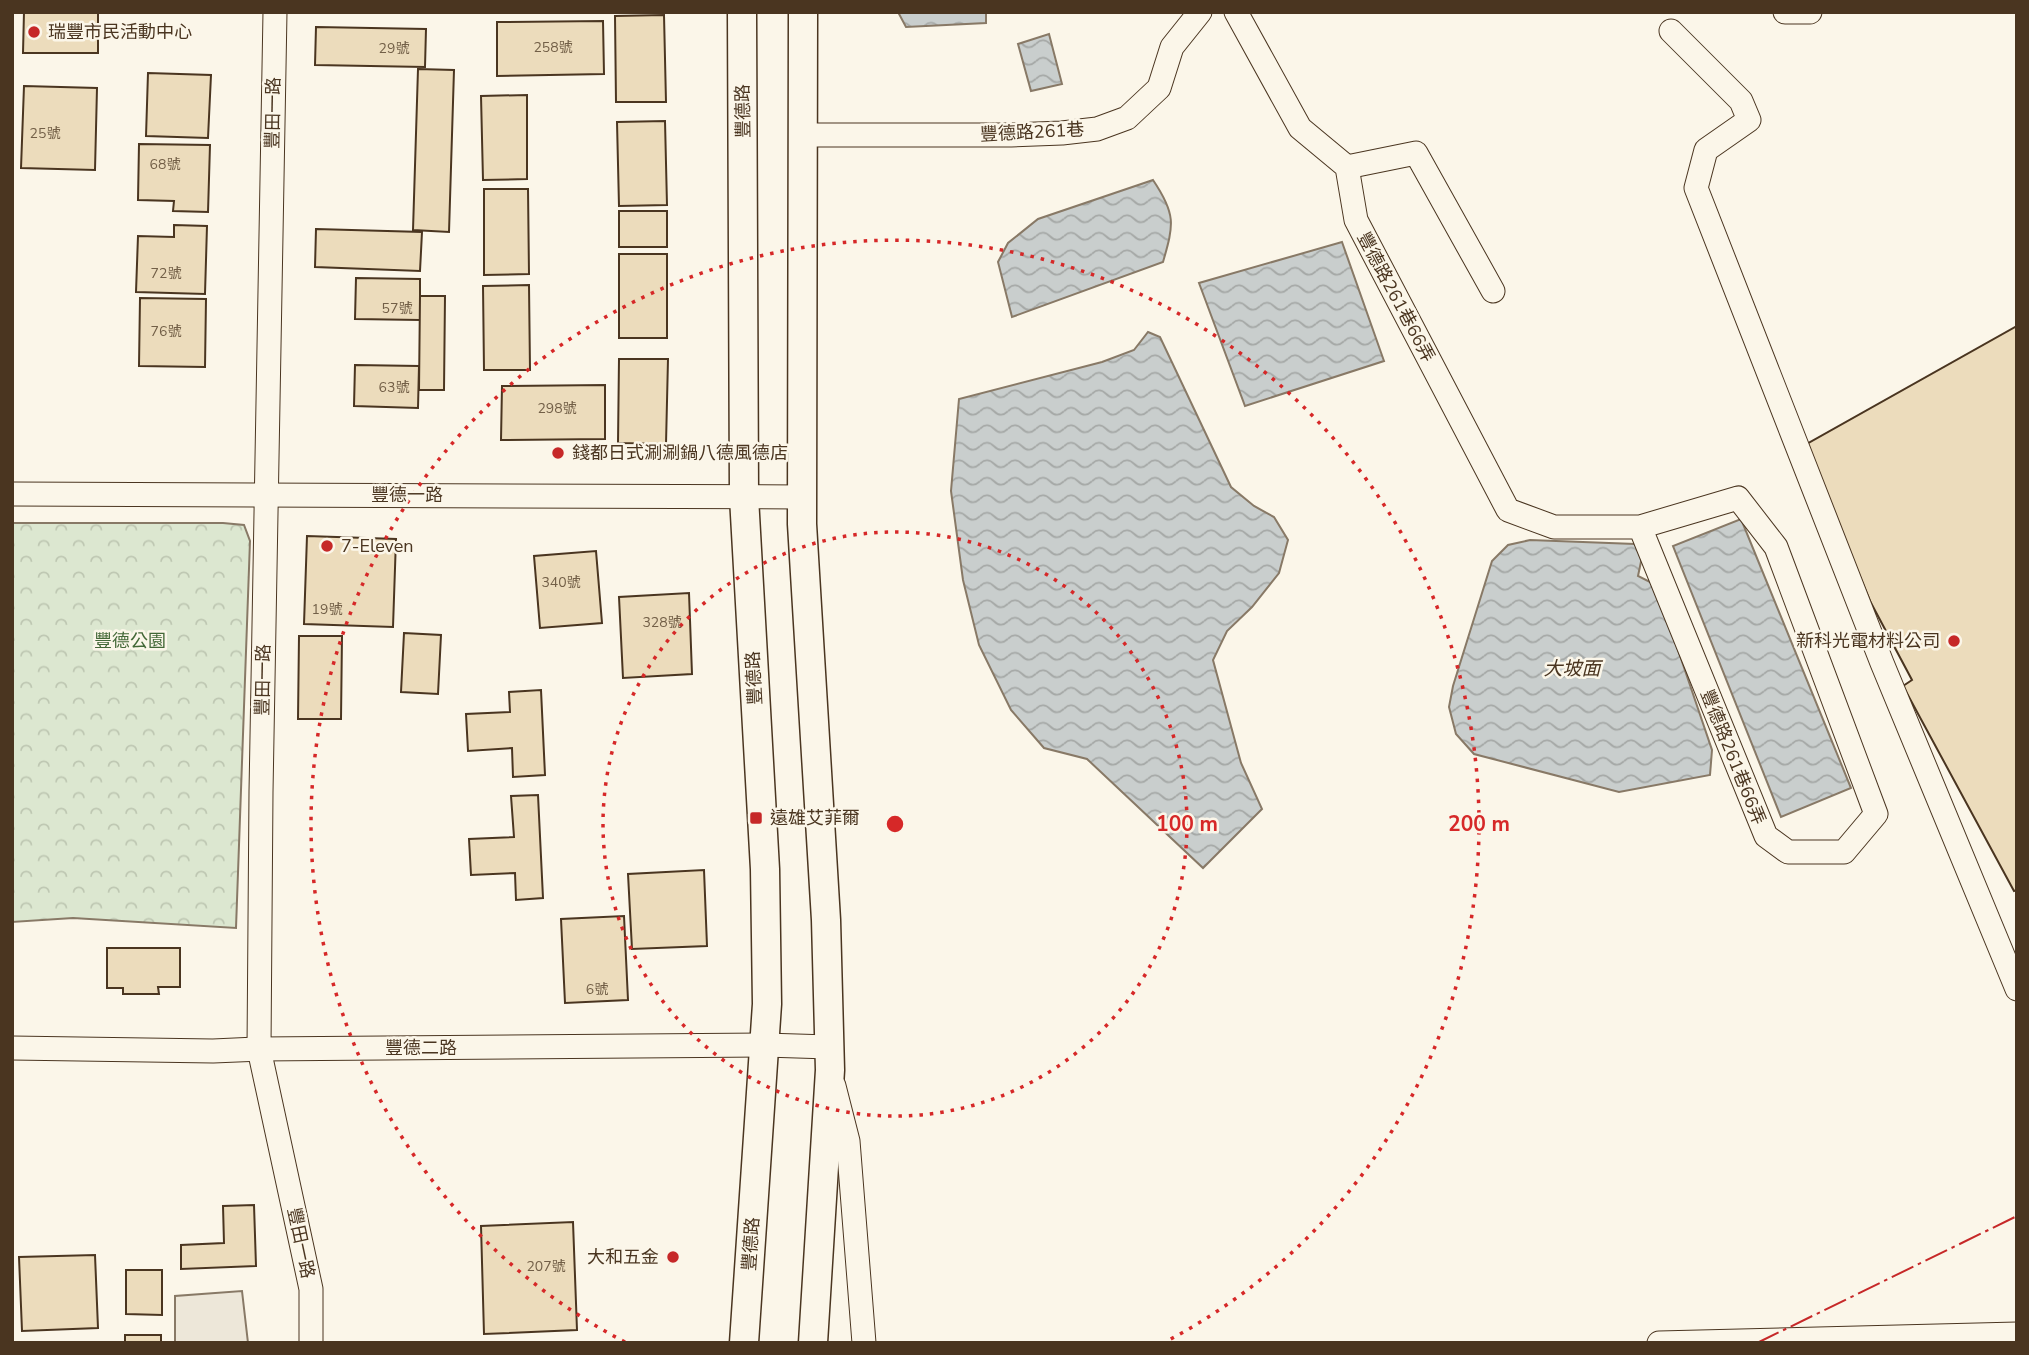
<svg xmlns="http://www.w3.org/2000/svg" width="2029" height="1355" font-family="'Nunito Sans','Noto Sans TC',sans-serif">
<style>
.park{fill:url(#park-crowns);stroke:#887966;stroke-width:2}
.parking{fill:#ede7d9;stroke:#887966;stroke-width:2}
.water{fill:url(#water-waves);stroke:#887966;stroke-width:2}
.building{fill:#ecdcbc;stroke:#4a3520;stroke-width:2}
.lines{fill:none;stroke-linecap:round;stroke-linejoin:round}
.minor-casing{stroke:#4a3520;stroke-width:25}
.major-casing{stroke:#4a3520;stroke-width:31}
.minor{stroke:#fbf6e9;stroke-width:23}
.major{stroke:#fbf6e9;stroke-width:28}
.power{stroke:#c62828;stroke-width:2;stroke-dasharray:24 5 3.5 5;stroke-linecap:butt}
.ring{fill:none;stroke:#d62828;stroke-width:3.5;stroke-dasharray:3.5 7}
.poi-dot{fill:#c62828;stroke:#fbf6e9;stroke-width:2.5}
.labels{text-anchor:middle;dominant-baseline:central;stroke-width:5;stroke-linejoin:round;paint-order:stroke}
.number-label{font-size:14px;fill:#725f47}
.poi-label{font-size:18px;fill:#4a3520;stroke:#fbf6e9;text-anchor:start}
.street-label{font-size:18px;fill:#4a3520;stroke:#fbf6e9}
.park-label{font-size:18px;fill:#436837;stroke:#fbf6e9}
.water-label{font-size:19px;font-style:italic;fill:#4a3520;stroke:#fbf6e9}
.centre{fill:#d62828;stroke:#fbf6e9;stroke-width:3.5}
.ring-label{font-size:21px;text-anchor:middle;font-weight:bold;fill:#d62828;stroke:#fbf6e9;stroke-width:5;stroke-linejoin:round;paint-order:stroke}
</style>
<defs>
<pattern id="park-crowns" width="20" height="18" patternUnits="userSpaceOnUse" patternTransform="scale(1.75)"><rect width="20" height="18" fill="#dce7d0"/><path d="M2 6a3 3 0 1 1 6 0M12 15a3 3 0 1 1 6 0" fill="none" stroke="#bec7b2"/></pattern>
<pattern id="water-waves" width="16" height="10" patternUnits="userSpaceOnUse" patternTransform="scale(1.75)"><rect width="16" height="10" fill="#c9cecd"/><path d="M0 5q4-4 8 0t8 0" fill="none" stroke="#a5a8a6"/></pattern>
</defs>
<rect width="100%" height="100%" fill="#fbf6e9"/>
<!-- park -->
<polygon class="park" points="12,523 223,523 244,525 250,541 236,928 73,918 12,922"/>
<!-- parking -->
<polygon class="parking" points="242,1291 248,1343 175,1343 175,1296"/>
<!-- water -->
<g class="water">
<polygon points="898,12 986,12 986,23 906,27"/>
<polygon points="1049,34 1062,84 1031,91 1018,44"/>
<path d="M 1153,180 C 1176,214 1174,224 1163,262 L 1012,317 L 998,262 L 1008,243 L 1038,219 Z"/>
<polygon points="1342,242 1384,361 1245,406 1199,283"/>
<polygon points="1148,332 1160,337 1231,487 1254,506 1274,517 1288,540 1279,573 1252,607 1227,631 1213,660 1241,763 1262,809 1203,868 1087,759 1044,748 1011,710 979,645 963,580 951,491 959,399 1102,362 1134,350"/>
<polygon points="1741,519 1851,788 1781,817 1673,546"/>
<polygon points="1530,540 1635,544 1642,557 1638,576 1656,585 1712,750 1710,775 1619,792 1474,754 1456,734 1449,707 1453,686 1492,561 1508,545"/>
</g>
<!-- building -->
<g class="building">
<polygon points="24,12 98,12 98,53 23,53"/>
<polygon points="664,15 666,102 616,102 615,16"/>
<polygon points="603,21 604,74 497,76 497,22"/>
<polygon points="316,27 426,29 425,67 315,65"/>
<polygon points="418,69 454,70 449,232 413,230"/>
<polygon points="148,73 211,75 208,138 146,136"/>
<polygon points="24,86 97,88 95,170 21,168"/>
<polygon points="527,95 527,179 483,180 481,96"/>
<polygon points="665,121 667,205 619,206 617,122"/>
<polygon points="139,144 210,145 208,212 173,211 174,201 138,200"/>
<polygon points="484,189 528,189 529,274 484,275"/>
<rect x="619" y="211" width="48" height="36"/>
<polygon points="174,225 207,226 205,294 136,292 138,236 174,237"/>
<polygon points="316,229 422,232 420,271 315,267"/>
<rect x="619" y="254" width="48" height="84"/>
<polygon points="356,278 420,279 420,320 355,319"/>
<polygon points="529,285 530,370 484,370 483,286"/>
<polygon points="420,296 445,296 444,390 419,390"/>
<polygon points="140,298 206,299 205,367 139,366"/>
<polygon points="2017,326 2017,890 2014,891 1903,686 1912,680 1870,601 1805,445"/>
<polygon points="619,359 668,359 666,444 618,443"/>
<polygon points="355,365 419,366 418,408 354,406"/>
<polygon points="605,385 605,439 501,440 502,386"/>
<polygon points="307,536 396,539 393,627 304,624"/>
<polygon points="596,551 602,623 540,628 534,556"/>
<polygon points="689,593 692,674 623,678 619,597"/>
<polygon points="404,633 441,635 438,694 401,692"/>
<polygon points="299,636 342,636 341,719 298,719"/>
<polygon points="541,690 545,775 513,777 512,748 468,751 466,714 510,712 509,692"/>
<polygon points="538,795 543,898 516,900 515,873 471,875 469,839 514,837 511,796"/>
<polygon points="704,870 707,946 632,949 628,874"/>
<polygon points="624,916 628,1000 565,1003 561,919"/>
<polygon points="107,948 180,948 180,987 158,987 159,994 123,994 123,988 107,988"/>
<polygon points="254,1205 256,1266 181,1269 181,1245 224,1243 223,1206"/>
<polygon points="573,1222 577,1330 484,1334 481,1226"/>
<polygon points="95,1255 98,1328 22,1331 19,1257"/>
<polygon points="126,1270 162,1270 162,1315 126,1314"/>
<rect x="125" y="1335" width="36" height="8"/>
</g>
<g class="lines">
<defs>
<g id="minor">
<polyline points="275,12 261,792 259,1049 311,1289 311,1343"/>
<polyline points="1236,12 1300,128 1347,167 1356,220 1508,510 1554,527 1640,527 1738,498 1776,547 1876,814 1844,852 1788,852 1766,836 1640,527"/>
<polyline points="1785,12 1810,12"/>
<polyline points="1671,31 1741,101 1749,120 1706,150 1696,188 1882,663 2017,989"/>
<polyline points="804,135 1011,135 1062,133 1097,129 1127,118 1159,88 1172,47 1200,12"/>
<polyline points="1347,167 1416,153 1493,291"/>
<polyline points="12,494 802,497"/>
<polyline points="12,1048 213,1051 259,1049 765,1045 829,1047"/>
<polyline points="834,1086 848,1141 864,1343"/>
<polyline points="1659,1343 2017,1334"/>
</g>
<g id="major">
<polyline points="742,12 744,497 765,869 767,1004 744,1343"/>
<polyline points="803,12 802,524 826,920 830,1070 813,1343"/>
</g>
</defs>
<!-- minor casing -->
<use href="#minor" class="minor-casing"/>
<!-- major casing -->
<use href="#major" class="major-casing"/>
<!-- minor -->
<use href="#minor" class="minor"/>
<!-- major -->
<use href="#major" class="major"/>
<!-- power -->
<polyline class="power" points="1757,1343 2017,1216"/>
</g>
<!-- distance rings -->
<g class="ring">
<circle cx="895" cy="824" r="292"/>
<path d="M625 1342A584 584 0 1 1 1165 1342"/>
</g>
<!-- markers -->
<g class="poi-dot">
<circle cx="34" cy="32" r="7"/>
<circle cx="558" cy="453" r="7"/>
<circle cx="327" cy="546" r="7"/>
<circle cx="1954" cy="641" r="7"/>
<rect x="749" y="811" width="14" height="14" rx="3.5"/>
<circle cx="673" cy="1257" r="7"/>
</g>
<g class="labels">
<!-- number labels -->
<g class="number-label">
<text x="553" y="47">258號</text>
<text x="394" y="48">29號</text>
<text x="45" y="133">25號</text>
<text x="165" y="164">68號</text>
<text x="166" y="273">72號</text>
<text x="397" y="308">57號</text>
<text x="166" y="331">76號</text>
<text x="394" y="387">63號</text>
<text x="557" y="408">298號</text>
<text x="561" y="582">340號</text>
<text x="327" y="609">19號</text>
<text x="662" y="622">328號</text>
<text x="597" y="989">6號</text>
<text x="546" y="1266">207號</text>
</g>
<!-- poi labels -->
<g class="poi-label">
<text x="48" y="32">瑞豐市民活動中心</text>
<text x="572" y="453">錢都日式涮涮鍋八德風德店</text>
<text x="341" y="546">7-Eleven</text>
<text x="1940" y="641" text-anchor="end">新科光電材料公司</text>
<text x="770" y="818">遠雄艾菲爾</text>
<text x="659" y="1257" text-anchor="end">大和五金</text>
</g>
<!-- street labels -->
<g class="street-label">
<text transform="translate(743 111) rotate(-91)">豐德路</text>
<text transform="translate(273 113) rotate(-89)">豐田一路</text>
<text transform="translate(1032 132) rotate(-3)">豐德路261巷</text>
<text transform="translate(1396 297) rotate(62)">豐德路261巷66弄</text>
<text x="407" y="495">豐德一路</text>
<text transform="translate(754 678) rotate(-93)">豐德路</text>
<text transform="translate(263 680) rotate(-89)">豐田一路</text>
<text transform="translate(1733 757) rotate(68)">豐德路261巷66弄</text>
<text x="421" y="1048">豐德二路</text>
<text transform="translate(301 1243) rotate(78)">豐田一路</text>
<text transform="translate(751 1244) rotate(-86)">豐德路</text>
</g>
<!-- park labels -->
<g class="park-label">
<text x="130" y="641">豐德公園</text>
</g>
<!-- water labels -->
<g class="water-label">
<text x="1572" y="669">大坡面</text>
</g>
</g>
<circle cx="895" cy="824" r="10" class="centre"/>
<g class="ring-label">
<text x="1187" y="831">100 m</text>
<text x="1479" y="831">200 m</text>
</g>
<!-- border -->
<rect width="2029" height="1355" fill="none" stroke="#4a3520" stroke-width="28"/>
</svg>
